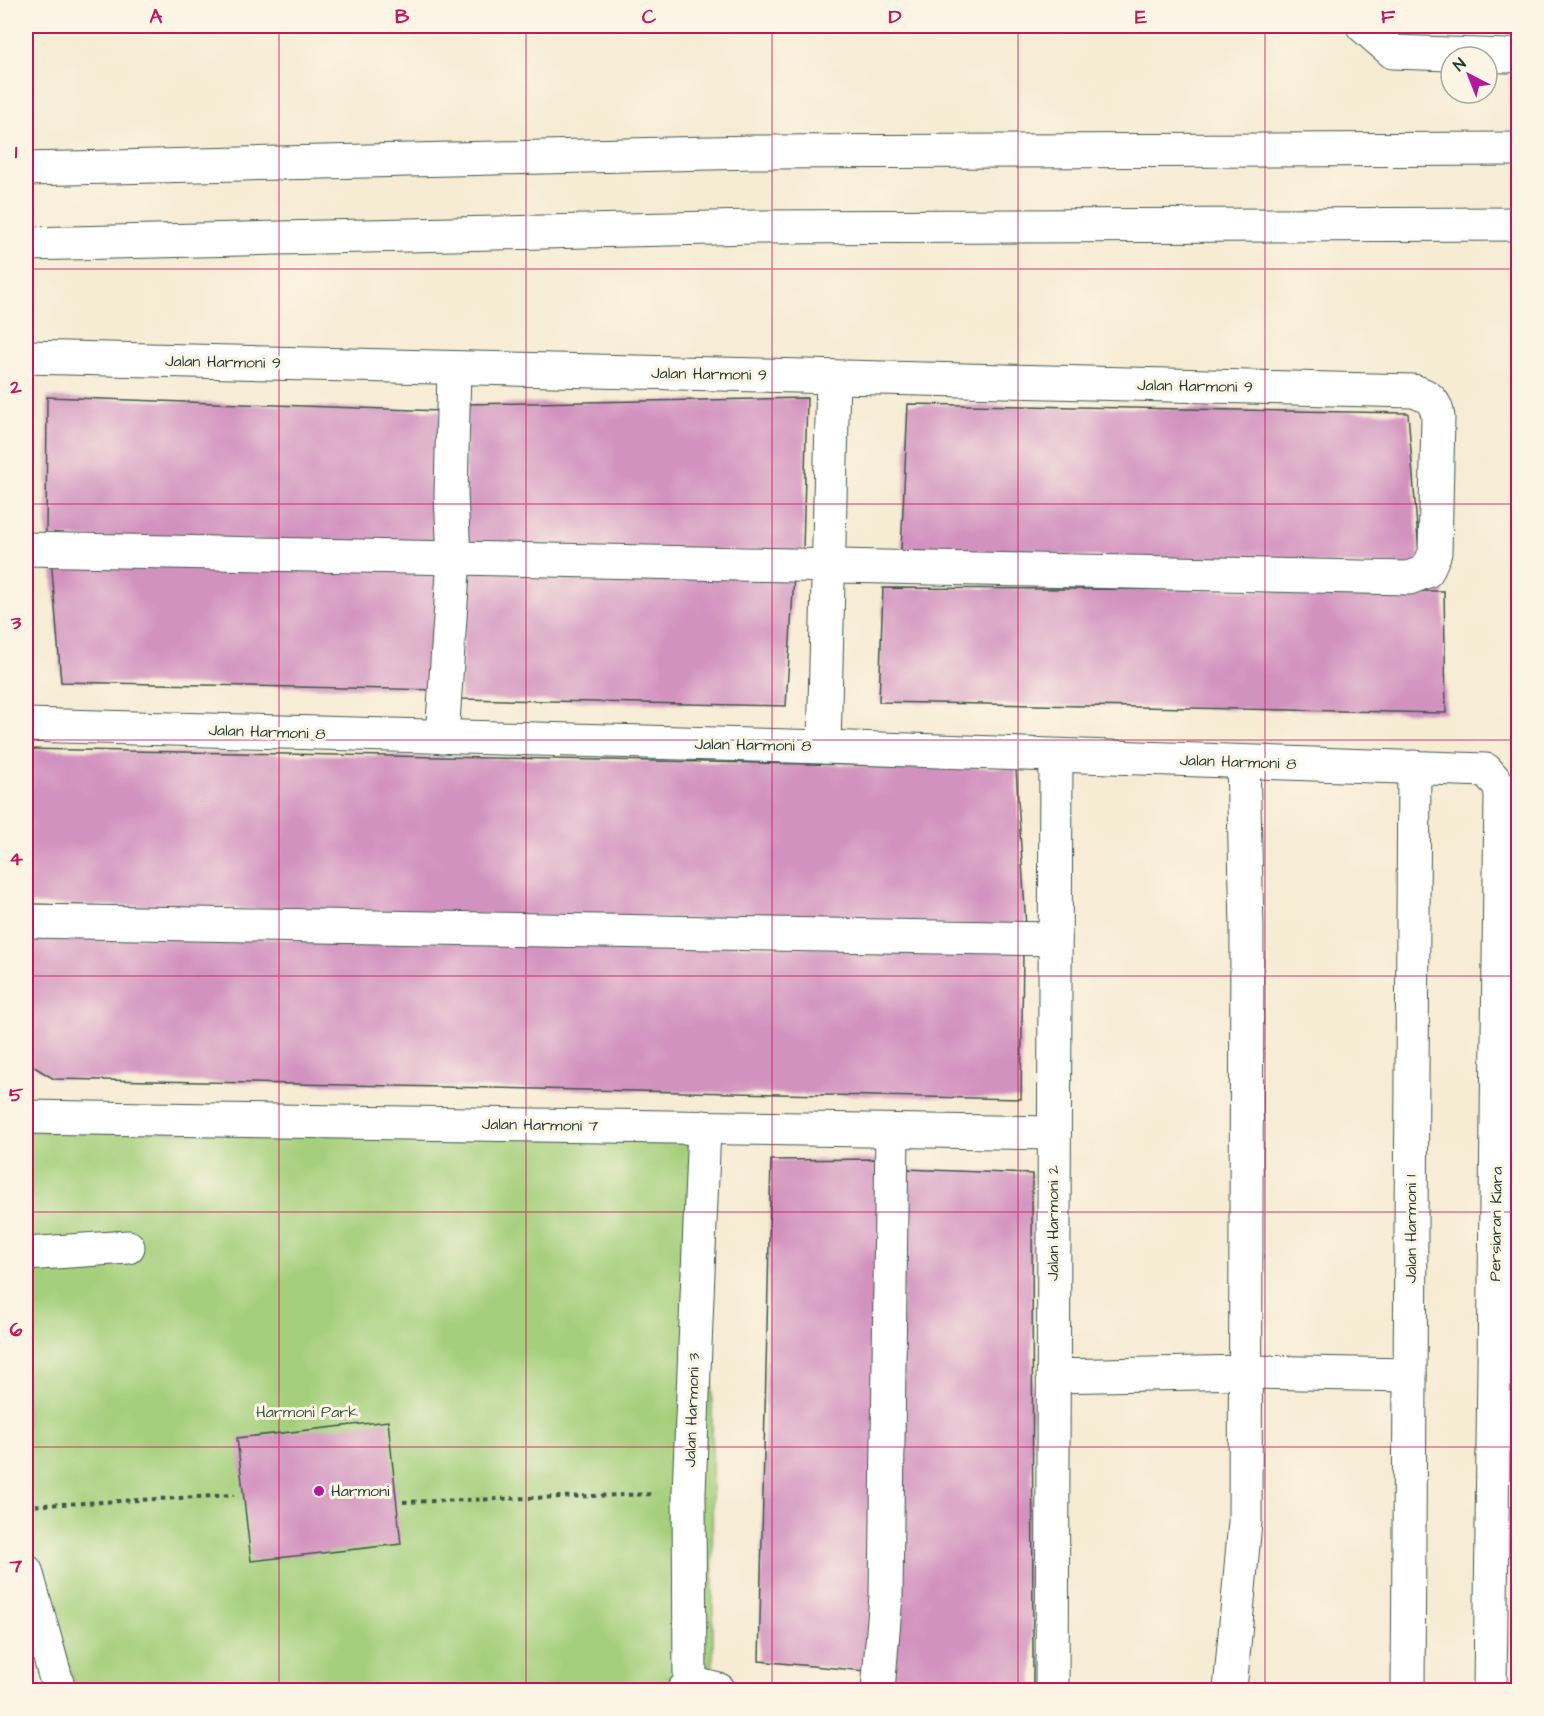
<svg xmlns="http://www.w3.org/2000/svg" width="1544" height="1716" font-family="'Architects Daughter',sans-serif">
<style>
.green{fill:#a5cf7b;stroke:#628658;stroke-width:1.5}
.building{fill:#d292bf}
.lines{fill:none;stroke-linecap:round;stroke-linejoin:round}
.minor-casing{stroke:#3f574c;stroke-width:35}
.major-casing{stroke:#3f574c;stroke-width:35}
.path{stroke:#3f574c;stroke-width:4;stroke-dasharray:4.5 4.5;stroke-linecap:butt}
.minor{stroke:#fff;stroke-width:33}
.major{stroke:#fff;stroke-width:33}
.grid{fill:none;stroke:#c2185b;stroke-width:1.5;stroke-opacity:0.55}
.poi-dot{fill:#b5179e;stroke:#fcf5e5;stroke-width:2}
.labels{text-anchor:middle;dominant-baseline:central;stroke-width:6;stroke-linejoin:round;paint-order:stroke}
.street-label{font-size:16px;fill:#1f3d34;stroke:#fcf5e5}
.park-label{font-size:16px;fill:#3a5a42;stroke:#fcf5e5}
.poi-label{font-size:16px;fill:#1f3d34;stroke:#fcf5e5;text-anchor:start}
.neatline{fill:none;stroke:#c2185b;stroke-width:2}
.grid-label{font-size:20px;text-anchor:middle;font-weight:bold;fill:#c2185b}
</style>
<rect width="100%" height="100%" fill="#fcf5e5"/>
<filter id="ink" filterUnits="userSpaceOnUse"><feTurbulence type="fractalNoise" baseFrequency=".0167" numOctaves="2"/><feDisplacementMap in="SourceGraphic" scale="12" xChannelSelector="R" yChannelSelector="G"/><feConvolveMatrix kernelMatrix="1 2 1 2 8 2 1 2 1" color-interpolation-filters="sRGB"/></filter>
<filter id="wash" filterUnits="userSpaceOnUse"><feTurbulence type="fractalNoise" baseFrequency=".008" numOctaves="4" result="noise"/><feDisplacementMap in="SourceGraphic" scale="24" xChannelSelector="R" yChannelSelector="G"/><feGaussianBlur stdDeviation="1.35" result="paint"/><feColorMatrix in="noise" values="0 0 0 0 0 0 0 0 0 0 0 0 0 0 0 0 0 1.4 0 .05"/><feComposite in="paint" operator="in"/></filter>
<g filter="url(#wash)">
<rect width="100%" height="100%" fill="#f6ebd3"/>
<!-- green -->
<polygon class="green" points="26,1131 711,1134 713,1685 709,1690 76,1690 26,1524"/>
<g id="blocks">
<!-- building -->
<g class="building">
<polygon points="47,397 441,411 444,544 46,537"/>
<polygon points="807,398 803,551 463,549 467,404"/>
<polygon points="908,404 1408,413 1420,566 901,551"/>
<polygon points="51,557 440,569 441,690 61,682"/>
<polygon points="467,567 794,575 786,706 460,699"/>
<polygon points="883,588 1444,591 1446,713 879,702"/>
<polygon points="26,749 1016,768 1026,927 26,904"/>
<polygon points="26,935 1023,950 1021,1099 54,1079 26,1062"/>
<polygon points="883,1159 876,1672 759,1661 771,1160"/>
<polygon points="905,1169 1032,1174 1033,1690 893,1690"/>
<polygon points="388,1421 401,1544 251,1561 237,1438"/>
</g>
</g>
</g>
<g filter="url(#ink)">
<use href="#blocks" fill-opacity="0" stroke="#3f574c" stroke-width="1.5"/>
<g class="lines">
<defs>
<g id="minor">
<polyline points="1363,26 1393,52 1507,56 1518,54"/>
<path d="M 26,357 L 1413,391 C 1428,395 1436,401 1438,417 L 1435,553 L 1427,571 L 1409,578 L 26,549"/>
<polyline points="26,725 824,747 1486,770 1499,785 1501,794 1490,1690"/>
<polyline points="442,737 454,558 451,494 454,368"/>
<polyline points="824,747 833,377"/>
<polyline points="26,921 1055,939"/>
<polyline points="26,1117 1054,1133"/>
<polyline points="26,1254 128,1247"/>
<polyline points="1053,1376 1246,1372 1410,1375"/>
<polyline points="26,1571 59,1690"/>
<polyline points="690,1683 719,1690"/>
<polyline points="684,1690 690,1683 689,1492 704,1127"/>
<polyline points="878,1690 886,1596 892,1131"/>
<polyline points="1052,1690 1056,756"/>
<polyline points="1230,1690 1245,1522 1247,928 1243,762"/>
<polyline points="1408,1690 1414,767"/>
</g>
<g id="major">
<polyline points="26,169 753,152 1518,149"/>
<polyline points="26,244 753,227 1518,224"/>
</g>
</defs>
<!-- minor casing -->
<use href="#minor" class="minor-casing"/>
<!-- major casing -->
<use href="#major" class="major-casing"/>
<!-- path -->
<g class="path">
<polyline points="403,1502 655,1494"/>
<polyline points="26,1506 234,1495"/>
</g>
<!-- minor -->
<use href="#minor" class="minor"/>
<!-- major -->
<use href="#major" class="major"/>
</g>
</g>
<!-- grid -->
<path class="grid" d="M 279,26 L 279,1690M 526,26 L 526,1690M 772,26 L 772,1690M 1018,26 L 1018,1690M 1265,26 L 1265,1690M 26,269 L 1518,269M 26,504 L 1518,504M 26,740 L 1518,740M 26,976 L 1518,976M 26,1212 L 1518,1212M 26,1447 L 1518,1447"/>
<!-- markers -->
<circle class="poi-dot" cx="319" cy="1491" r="6"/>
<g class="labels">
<!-- street labels -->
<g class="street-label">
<text transform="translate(223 362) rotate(1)">Jalan Harmoni 9</text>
<text transform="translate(709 374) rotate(1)">Jalan Harmoni 9</text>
<text transform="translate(1195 386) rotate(1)">Jalan Harmoni 9</text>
<text transform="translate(267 732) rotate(2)">Jalan Harmoni 8</text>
<text transform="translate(753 745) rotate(1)">Jalan Harmoni 8</text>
<text transform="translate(1238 762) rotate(2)">Jalan Harmoni 8</text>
<text transform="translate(540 1125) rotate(1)">Jalan Harmoni 7</text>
<text transform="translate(1053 1223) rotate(-90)">Jalan Harmoni 2</text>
<text transform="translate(1496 1224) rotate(-89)">Persiaran Kiara</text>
<text transform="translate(1411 1229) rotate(-90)">Jalan Harmoni 1</text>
<text transform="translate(692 1410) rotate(-88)">Jalan Harmoni 3</text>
</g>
<!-- park labels -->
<g class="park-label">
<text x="307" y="1412">Harmoni Park</text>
</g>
<!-- poi labels -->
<g class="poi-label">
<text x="331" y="1491">Harmoni</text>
</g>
</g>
<!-- margin -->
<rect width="1544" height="1716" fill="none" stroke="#fcf5e5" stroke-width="66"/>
<!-- north arrow -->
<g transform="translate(1469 75) rotate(318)"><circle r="28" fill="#fcf5e5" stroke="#a4ab9e" stroke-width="1.5"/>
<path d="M0-4.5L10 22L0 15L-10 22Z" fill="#b5179e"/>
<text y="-9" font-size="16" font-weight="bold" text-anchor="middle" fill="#1f3d34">N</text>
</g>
<rect x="33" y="33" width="1478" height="1650" class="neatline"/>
<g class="grid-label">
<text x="156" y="23">A</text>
<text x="402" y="23">B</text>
<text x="649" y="23">C</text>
<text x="895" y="23">D</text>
<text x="1141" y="23">E</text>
<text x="1388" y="23">F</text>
<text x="16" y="158">1</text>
<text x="16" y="393">2</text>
<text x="16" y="629">3</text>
<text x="16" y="865">4</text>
<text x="16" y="1101">5</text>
<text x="16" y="1336">6</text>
<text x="16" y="1572">7</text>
</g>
</svg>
